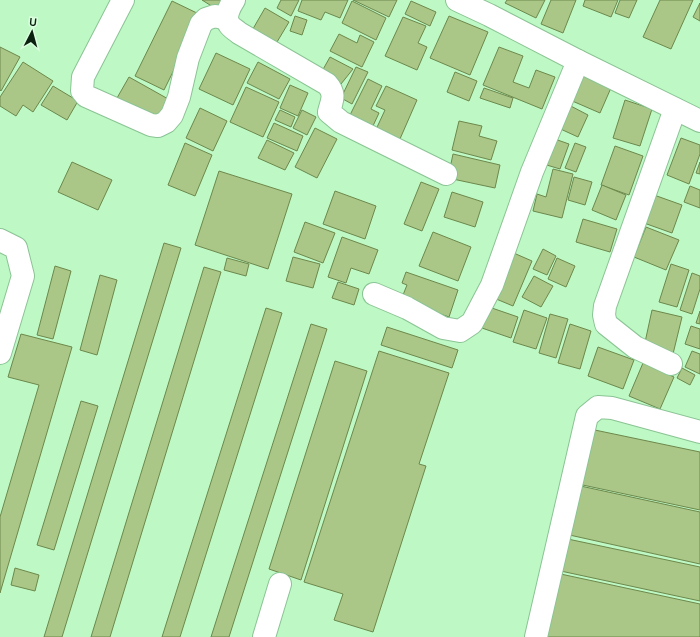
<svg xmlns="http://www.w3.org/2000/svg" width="700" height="637" font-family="Overpass,sans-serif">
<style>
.building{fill:#aac788;stroke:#6d884b}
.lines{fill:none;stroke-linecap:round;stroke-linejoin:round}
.minor-casing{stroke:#8bc494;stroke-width:24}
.minor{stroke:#fff;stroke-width:22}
</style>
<rect width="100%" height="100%" fill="#bdf8c5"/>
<!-- building -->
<g class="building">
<polygon points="202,0 229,0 221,12"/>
<polygon points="281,0 299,0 291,16 277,8"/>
<polygon points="302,0 348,0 340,18 325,12 321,20 298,11"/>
<polygon points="353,0 397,0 389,17"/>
<polygon points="507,0 545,0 536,18 505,3"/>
<polygon points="551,0 576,0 563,33 541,24"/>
<polygon points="585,0 618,0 611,17 583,6"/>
<polygon points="620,0 637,0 629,18 615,13"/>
<polygon points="660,0 693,0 671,49 643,37"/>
<polygon points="172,1 201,15 164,90 135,76"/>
<polygon points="352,1 386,18 376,40 342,23"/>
<polygon points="411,1 436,12 430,26 405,14"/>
<polygon points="700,3 700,21 693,17"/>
<polygon points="265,8 289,22 274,47 250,34"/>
<polygon points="295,16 307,20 302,35 290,31"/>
<polygon points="449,16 488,32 470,75 430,58"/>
<polygon points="403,17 426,26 418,43 427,47 417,70 385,56"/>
<polygon points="339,34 357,43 360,35 374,42 362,67 330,51"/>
<polygon points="0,47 20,57 1,91 0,90"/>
<polygon points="499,47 523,56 513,82 529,88 536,70 555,77 542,109 483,85"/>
<polygon points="216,53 250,69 233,105 199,89"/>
<polygon points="330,57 353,69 341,84 321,73"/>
<polygon points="23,62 53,81 33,112 23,105 16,116 0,106 0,97"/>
<polygon points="258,62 290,79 279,99 247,83"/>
<polygon points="356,67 368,72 352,104 341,98"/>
<polygon points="584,68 614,81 600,113 570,100"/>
<polygon points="455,72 477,81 469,101 447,92"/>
<polygon points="129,77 170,100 159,121 117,98"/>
<polygon points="368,79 382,86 371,109 379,113 372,128 349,117"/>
<polygon points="290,85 308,93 298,116 280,108"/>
<polygon points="53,86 78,101 67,120 41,105"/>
<polygon points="386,86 417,100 396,148 372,138 385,110 376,106"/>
<polygon points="246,87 279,102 263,137 230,122"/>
<polygon points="484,88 513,98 510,108 480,98"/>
<polygon points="625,100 652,109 640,146 613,138"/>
<polygon points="565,103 588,115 578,137 554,126"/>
<polygon points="200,108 227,121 213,151 186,138"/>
<polygon points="280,110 295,117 291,127 275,120"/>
<polygon points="302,110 316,117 307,135 293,128"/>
<polygon points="459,121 482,126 479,136 497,141 491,160 452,150"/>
<polygon points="274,123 303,136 297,151 267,138"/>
<polygon points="315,128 337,139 317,178 295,167"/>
<polygon points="549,137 569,144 560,169 540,163"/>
<polygon points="681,138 700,145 700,154 689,184 667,175"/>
<polygon points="267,140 294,153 285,170 258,158"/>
<polygon points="185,143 212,155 195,196 168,185"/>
<polygon points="575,143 586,147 576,172 565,168"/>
<polygon points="615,146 643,156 629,195 601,185"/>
<polygon points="453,154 500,165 495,188 448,178"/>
<polygon points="72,162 112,180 98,210 58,192"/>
<polygon points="700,162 700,174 696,173"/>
<polygon points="553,169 573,174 562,218 533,211 537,194 546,197"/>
<polygon points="219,171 292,194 268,269 195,245"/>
<polygon points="574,177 592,182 585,205 568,200"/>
<polygon points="421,182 439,189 422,231 404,224"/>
<polygon points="602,185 626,195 616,220 592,210"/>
<polygon points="690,186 700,190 700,208 684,202"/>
<polygon points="335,191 376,206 365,239 323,224"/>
<polygon points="452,192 483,202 475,227 444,217"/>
<polygon points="654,195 682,205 672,233 644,223"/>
<polygon points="583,219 617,229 610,252 576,242"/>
<polygon points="305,222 335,233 323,263 294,252"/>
<polygon points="646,227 679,240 666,270 634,257"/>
<polygon points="433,232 471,247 458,281 419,266"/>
<polygon points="342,237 378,250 369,274 351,268 346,283 328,277"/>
<polygon points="164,243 181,248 62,637 44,637"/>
<polygon points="543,249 556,256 547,275 533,269"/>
<polygon points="509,251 532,261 513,306 489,296"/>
<polygon points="293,257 320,264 313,288 286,281"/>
<polygon points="227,258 249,264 246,276 224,270"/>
<polygon points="557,258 575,266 566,287 548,279"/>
<polygon points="671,264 689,270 677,307 659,302"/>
<polygon points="55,266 71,271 53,339 37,335"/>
<polygon points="204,267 221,272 110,637 91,637"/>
<polygon points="406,272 458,290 449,317 401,300 407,285 402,283"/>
<polygon points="692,273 700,276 700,289 692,314 680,310"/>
<polygon points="100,275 117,280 97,355 80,350"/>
<polygon points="534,276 553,286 541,307 522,297"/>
<polygon points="338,282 359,289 354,305 332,298"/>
<polygon points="486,306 518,317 511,338 479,327"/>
<polygon points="266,308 282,313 180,637 162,637"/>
<polygon points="524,310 547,318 536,349 513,342"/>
<polygon points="652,310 682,317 673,354 644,347"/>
<polygon points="700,311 700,324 696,323"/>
<polygon points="550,314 568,319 556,358 539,353"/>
<polygon points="311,324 327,329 229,637 211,637"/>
<polygon points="570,324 591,331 580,369 558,363"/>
<polygon points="691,326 700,329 700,349 685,344"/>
<polygon points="387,327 458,350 452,368 381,345"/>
<polygon points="21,334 72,347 0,593 0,517 39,385 8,377"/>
<polygon points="598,347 634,360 623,389 588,376"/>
<polygon points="379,351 449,373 419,464 426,466 373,632 334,620 343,594 304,582"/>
<polygon points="692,351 700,354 700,374 685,367"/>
<polygon points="335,361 367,371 301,580 269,569"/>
<polygon points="643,363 674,377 660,409 629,396"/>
<polygon points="682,368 695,375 690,385 677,378"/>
<polygon points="81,401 98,406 54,550 37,545"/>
<polygon points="590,429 700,452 700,510 578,484"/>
<polygon points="576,485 700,512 700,564 565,534"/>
<polygon points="563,538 700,567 700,601 556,570"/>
<polygon points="15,568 39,575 35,591 11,585"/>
<polygon points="556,573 700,604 700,637 542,637"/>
</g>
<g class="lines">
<defs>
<g id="minor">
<polyline points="123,0 83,77 82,91 86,96 151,125 158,126 166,122 172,115 179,97 188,58 201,24 206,19 215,16 227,19"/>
<path d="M 234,0 C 230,6 224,17 229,24 C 231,28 236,30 239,33 L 327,84 C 336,94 332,100 329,112 L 341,122 L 446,174"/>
<polyline points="457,0 489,15 578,61 700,121"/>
<polyline points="0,240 16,248 23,276 0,353"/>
<polyline points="374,294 407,308 443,328 460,331 472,323 492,285 532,172 578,61"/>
<polyline points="671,364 635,347 606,324 604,315 605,306 675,109"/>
<polyline points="264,637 280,584"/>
<polyline points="536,637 587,416 598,407 612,408 700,432"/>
</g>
</defs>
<!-- minor casing -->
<use href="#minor" class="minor-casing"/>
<!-- minor -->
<use href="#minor" class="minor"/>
</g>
<!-- north arrow -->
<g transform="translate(32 32) rotate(6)" stroke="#dbfedf" stroke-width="3" paint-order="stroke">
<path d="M0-3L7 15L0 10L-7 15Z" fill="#0b2210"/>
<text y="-6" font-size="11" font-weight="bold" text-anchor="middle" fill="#0b2210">U</text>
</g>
</svg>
